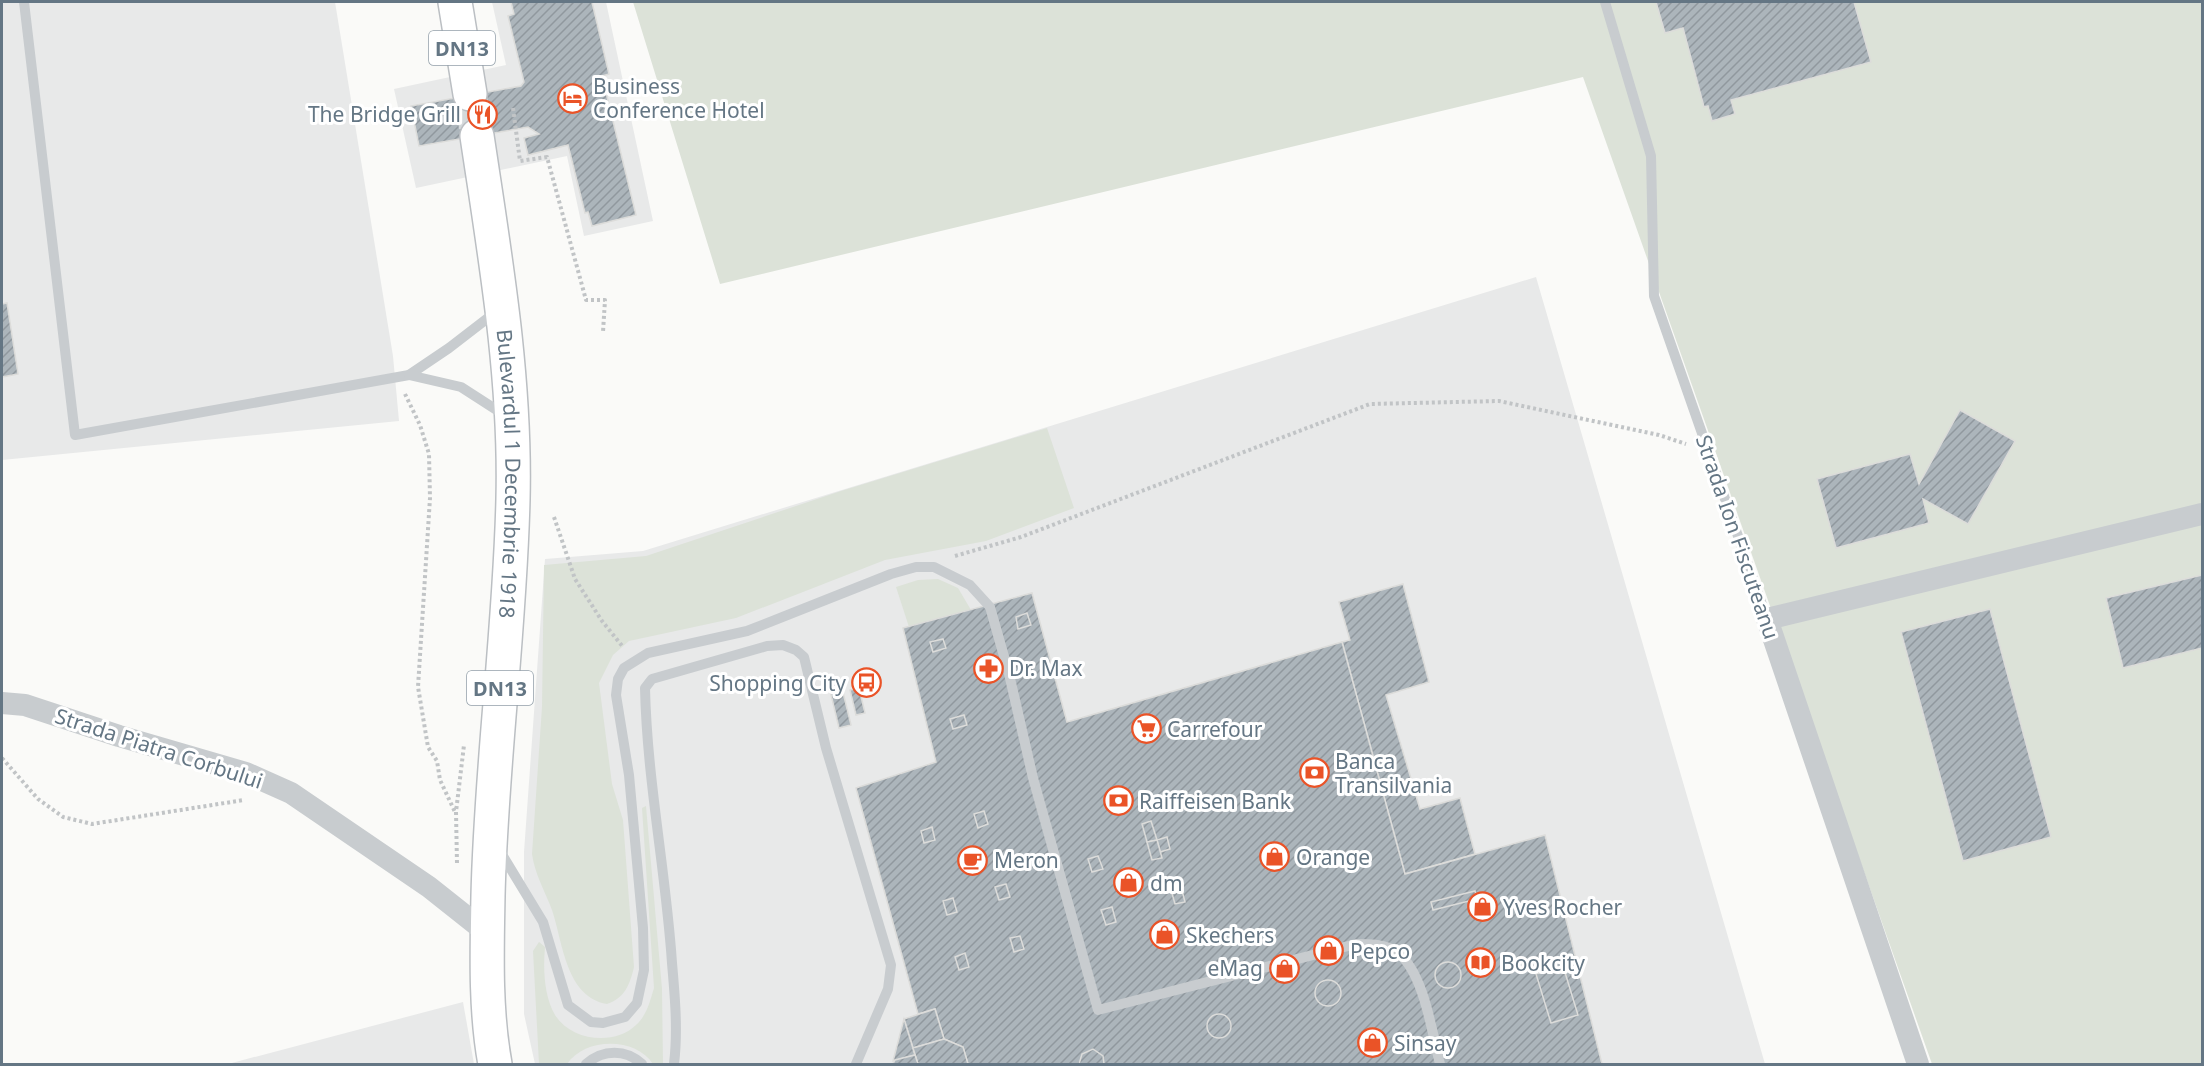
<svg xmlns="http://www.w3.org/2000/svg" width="2204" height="1066" font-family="'Noto Sans',sans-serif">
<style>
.built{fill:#e8e9e9}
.green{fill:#dce2d8}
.building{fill:url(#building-hatch);stroke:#dcdcda;stroke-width:1.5}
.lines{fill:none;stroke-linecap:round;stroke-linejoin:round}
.primary-tunnel{stroke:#d4d9db;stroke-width:33;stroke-dasharray:33 16;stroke-linecap:butt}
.primary-casing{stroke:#bbbfc3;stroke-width:36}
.path{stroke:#c1c4c6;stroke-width:4;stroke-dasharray:3 3;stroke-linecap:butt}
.lane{stroke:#c8cccf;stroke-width:10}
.street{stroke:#c8cccf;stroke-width:22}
.primary{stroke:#fff;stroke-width:33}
.labels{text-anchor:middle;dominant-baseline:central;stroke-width:6;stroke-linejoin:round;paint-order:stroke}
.shield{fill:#fff;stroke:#929fa9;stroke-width:1.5}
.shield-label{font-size:20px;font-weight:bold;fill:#647684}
.poi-label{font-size:21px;fill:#647684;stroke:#fff;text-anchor:start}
.street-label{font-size:21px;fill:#647684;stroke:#fff}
</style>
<defs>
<pattern id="building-hatch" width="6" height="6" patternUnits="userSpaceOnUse" patternTransform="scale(1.5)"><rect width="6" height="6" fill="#acb5bb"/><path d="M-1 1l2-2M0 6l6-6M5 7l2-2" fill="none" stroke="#90989e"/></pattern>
</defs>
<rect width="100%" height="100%" fill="#fafaf8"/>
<!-- built -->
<g class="built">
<polygon points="2,2 335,2 393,356 399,421 2,460"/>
<polygon points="492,2 606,2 653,221 584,236 567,156 416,188 394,89 506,65"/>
<polygon points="1536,277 1765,1064 535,1064 524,1014 524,852 545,559 643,551"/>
<polygon points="463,1002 474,1064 228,1064"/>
</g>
<!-- green -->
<g class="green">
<polygon points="633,2 2202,2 2202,1064 1932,1064 1583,77 720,284"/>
<path d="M 1047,428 L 1074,508 L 986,541 L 885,560 L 736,618 L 629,641 L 613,655 L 599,683 L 612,784 L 623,820 L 634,967 C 630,984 625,998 607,1004 C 566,997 563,943 552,910 C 545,891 535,875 532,854 L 542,707 L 544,565 L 646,556 L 841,491 Z"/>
<polygon points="938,579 958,588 971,610 909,627 896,587 918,580"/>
<path d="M 646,806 L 662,989 L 663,1064 L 653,1064 C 636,1037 585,1037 567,1064 L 539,1064 L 533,951 L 539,942 L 545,947 C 543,969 544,996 555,1015 C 571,1041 615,1046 636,1025 C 647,1015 650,1001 654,988 L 642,808 Z"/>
</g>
<!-- building -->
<g class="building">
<polygon points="511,2 592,2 609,74 602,76 636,215 592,226 588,212 585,213 568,145 528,155 524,138 539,134 528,127 419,146 411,106 521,86 524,82 508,16 514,14"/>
<polygon points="1656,2 1854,2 1871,62 1731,100 1735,114 1712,121 1708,106 1704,107 1683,28 1665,33"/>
<polygon points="7,303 18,374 2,377 2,304"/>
<polygon points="1960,410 2015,441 1968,524 1923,499 1929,523 1836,548 1817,479 1910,454 1919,484"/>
<polygon points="2202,575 2202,648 2123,668 2106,598"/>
<polygon points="1403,584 1429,682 1386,695 1420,809 1460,798 1475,854 1405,874 1342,642 1350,640 1339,602"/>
<polygon points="1032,593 1067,722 1342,642 1405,874 1545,835 1602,1064 968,1064 963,1047 944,1039 935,1009 918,1014 856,788 936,762 903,628"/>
<polygon points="1990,609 2051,837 1963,861 1901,632"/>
<polygon points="1027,613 1031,625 1018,629 1016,617"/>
<polygon points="943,639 946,648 933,652 930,642"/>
<polygon points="840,680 851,725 839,728 828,682"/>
<polygon points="859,688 865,713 856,715 850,690"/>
<polygon points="964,715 967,725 953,729 950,719"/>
<polygon points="984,811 988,824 978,828 974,814"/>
<polygon points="1151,821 1157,840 1147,842 1142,824"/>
<polygon points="932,827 935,840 924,843 921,831"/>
<polygon points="1167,837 1170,849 1160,852 1157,840"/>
<polygon points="1157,840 1162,858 1152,860 1147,842"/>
<polygon points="1098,856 1103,869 1092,872 1088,859"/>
<polygon points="1006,884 1010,897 999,900 995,887"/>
<polygon points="1181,887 1185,902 1175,904 1171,890"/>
<polygon points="1475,891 1477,899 1433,910 1431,902"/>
<polygon points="953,898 957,912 947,915 943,901"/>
<polygon points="1112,907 1116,922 1106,925 1101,910"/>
<polygon points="1020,936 1024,949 1014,952 1010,938"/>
<polygon points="965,953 969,967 959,970 955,957"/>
<circle cx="1448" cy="975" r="13"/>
<polygon points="1563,966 1578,1015 1551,1023 1536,974"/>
<circle cx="1328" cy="993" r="13"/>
<polygon points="935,1009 944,1039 913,1048 904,1019"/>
<circle cx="1219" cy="1026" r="12"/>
<polygon points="904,1019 915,1055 893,1061"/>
<polygon points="944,1039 963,1047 968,1064 918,1064 913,1048"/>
<polygon points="1093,1049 1103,1056 1104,1064 1079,1064 1082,1054"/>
<polygon points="915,1055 918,1064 893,1064 895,1060"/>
</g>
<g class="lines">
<!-- primary-tunnel -->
<polyline class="primary-tunnel" points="470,94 477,136"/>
<defs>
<g id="primary">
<polyline points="455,2 470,94"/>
<path id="s1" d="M 477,136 C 495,256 516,377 513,499 C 510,632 491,764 488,896 C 487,951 485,1010 495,1064"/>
</g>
</defs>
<!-- primary casing -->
<use href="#primary" class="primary-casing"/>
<!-- path -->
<g class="path">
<polyline points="513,108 520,161 547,157 586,300 605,300 603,332"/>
<polyline points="405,394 420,425 429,454 430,498 418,687 428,747 437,761 440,780 455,812"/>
<polyline points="554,517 575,579 602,621 623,647"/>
<polyline points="955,556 1021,537 1370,404 1499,401 1659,435 1686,444"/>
<polyline points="2,758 38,799 63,817 92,824 244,800"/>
<polyline points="457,863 456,812 464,745"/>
</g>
<!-- lane -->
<g class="lane">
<polyline points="24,2 75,435 409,375 449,348 497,311"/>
<polyline points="1605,2 1651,156 1654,296 1767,619"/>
<polyline points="409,375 461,387 506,416"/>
<path d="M 498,848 L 543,922 L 568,1005 L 591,1022 L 603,1023 L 625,1017 L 637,1003 L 644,970 L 643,928 L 629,775 L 616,695 L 618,679 L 624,668 L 648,653 L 747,631 L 891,574 L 916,567 L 934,567 L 970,585 L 990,607 L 1009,674 L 1033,778 L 1098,1010 L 1356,944 C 1369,944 1386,944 1397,952 C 1424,972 1432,1033 1440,1064"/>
<path d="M 586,1064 C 603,1049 626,1049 642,1064"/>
<path d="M 674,1064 C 678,1031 675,997 672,963 C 666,872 647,780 645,688 L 652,679 L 767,646 L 783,645 L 796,650 L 804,657 L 826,748 L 891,965 L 888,989 L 856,1064"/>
</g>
<!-- street -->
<g class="street">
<polyline points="2,703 25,705 119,736 246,773 291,793 429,887 487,933"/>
<polyline points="1918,1064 1767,619 2202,514"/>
</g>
<!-- primary -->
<use href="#primary" class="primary"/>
</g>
<!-- icons -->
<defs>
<symbol id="hotel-ring" viewBox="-11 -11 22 22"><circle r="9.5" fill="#fff" stroke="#ea5327" stroke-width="1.5"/><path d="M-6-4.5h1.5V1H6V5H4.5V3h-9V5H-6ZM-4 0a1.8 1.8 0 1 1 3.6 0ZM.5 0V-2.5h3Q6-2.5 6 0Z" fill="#ea5327"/></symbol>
<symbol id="restaurant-ring" viewBox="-11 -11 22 22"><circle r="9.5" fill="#fff" stroke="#ea5327" stroke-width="1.5"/><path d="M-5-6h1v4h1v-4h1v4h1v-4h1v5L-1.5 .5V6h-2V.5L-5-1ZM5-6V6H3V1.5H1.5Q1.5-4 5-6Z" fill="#ea5327"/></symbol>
<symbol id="pharmacy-ring" viewBox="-11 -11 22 22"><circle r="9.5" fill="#fff" stroke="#ea5327" stroke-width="1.5"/><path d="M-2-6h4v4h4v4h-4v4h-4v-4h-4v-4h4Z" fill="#ea5327"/></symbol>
<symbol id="bus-ring" viewBox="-11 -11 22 22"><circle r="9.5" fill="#fff" stroke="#ea5327" stroke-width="1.5"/><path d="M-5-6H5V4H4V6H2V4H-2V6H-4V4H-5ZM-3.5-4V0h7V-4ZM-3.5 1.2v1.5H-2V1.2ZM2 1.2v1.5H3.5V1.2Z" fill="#ea5327"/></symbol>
<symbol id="supermarket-ring" viewBox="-11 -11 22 22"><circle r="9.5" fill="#fff" stroke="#ea5327" stroke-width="1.5"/><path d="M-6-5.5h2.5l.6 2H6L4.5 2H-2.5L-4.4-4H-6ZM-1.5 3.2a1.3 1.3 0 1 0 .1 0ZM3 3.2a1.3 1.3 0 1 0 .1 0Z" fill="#ea5327"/></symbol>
<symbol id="bank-ring" viewBox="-11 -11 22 22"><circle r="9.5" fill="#fff" stroke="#ea5327" stroke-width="1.5"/><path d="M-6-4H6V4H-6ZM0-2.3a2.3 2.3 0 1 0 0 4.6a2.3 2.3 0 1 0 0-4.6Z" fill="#ea5327"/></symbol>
<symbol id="shop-ring" viewBox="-11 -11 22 22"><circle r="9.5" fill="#fff" stroke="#ea5327" stroke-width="1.5"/><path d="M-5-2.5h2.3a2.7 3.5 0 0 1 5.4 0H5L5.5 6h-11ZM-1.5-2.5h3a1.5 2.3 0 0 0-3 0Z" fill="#ea5327"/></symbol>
<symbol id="cafe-ring" viewBox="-11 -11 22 22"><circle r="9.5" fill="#fff" stroke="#ea5327" stroke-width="1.5"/><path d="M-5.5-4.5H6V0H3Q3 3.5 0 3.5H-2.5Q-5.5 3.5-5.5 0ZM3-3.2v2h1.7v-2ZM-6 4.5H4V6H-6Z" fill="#ea5327"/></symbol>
<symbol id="library-ring" viewBox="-11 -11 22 22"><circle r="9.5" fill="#fff" stroke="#ea5327" stroke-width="1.5"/><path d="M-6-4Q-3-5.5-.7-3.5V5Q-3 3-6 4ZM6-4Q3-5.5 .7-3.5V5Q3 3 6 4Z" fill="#ea5327"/></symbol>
</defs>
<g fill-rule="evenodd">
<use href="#hotel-ring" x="556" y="82" width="33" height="33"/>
<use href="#restaurant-ring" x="466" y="98" width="33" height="33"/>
<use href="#pharmacy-ring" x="972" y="652" width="33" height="33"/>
<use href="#bus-ring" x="850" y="666" width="33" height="33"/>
<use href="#supermarket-ring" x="1130" y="712" width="33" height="33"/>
<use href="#bank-ring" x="1298" y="756" width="33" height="33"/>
<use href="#bank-ring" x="1102" y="784" width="33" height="33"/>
<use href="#shop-ring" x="1258" y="840" width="33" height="33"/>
<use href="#cafe-ring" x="956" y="844" width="33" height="33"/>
<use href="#shop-ring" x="1112" y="866" width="33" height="33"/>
<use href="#shop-ring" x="1466" y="890" width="33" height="33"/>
<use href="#shop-ring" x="1148" y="918" width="33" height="33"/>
<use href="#shop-ring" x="1312" y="934" width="33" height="33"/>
<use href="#library-ring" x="1464" y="946" width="33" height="33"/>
<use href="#shop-ring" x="1268" y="952" width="33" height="33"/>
<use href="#shop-ring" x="1356" y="1026" width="33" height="33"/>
</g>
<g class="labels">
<!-- shield labels -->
<g class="shield">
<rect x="429" y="31" width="66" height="34" rx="4.5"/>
<rect x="467" y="671" width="66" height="34" rx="4.5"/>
</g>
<g class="shield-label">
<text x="462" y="48">DN13</text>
<text x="500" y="688">DN13</text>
</g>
<!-- poi labels -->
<g class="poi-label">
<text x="593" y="86">Business<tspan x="593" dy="24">Conference Hotel</tspan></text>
<text x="461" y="114" text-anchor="end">The Bridge Grill</text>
<text x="1009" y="668">Dr. Max</text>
<text x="846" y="683" text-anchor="end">Shopping City</text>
<text x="1167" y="729">Carrefour</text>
<text x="1335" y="761">Banca<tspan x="1335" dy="24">Transilvania</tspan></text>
<text x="1139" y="801">Raiffeisen Bank</text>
<text x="1296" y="857">Orange</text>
<text x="994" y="860">Meron</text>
<text x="1150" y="883">dm</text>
<text x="1503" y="907">Yves Rocher</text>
<text x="1186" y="935">Skechers</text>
<text x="1350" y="951">Pepco</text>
<text x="1501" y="963">Bookcity</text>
<text x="1263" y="968" text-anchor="end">eMag</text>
<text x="1394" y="1043">Sinsay</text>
</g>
<!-- street labels -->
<g class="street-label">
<text stroke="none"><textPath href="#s1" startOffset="340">Bulevardul 1 Decembrie 1918</textPath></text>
<text transform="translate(1738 537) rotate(71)">Strada Ion Fiscuteanu</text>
<text transform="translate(159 748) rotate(18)">Strada Piatra Corbului</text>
</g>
</g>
<!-- border -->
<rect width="2204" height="1066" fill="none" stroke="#647684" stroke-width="6"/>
</svg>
